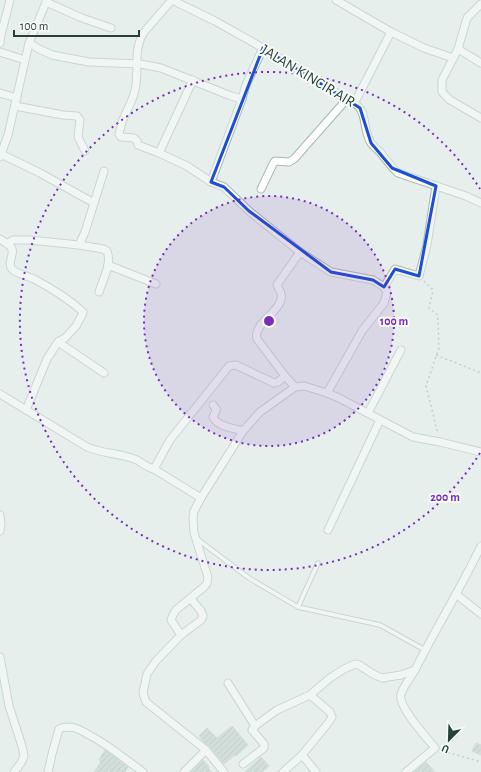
<svg xmlns="http://www.w3.org/2000/svg" width="481" height="772" font-family="'Alegreya Sans',sans-serif">
<style>
.building{fill:url(#building-hatch);stroke:#b8c9c2}
.lines{fill:none;stroke-linecap:round;stroke-linejoin:round}
.service-casing{stroke:#a8b8b2;stroke-width:5.5}
.minor-casing{stroke:#a8b8b2;stroke-width:9}
.path{stroke:#86b3a5;stroke-width:1.5;stroke-dasharray:2 3;stroke-linecap:butt}
.service{stroke:#fff;stroke-width:3.5}
.minor{stroke:#fff;stroke-width:7}
.marked{fill:none;stroke:#1d4ed8;stroke-width:3;stroke-linejoin:round}
.ring{fill:none;stroke:#7b2cbf;stroke-width:2;stroke-dasharray:2 4}
.labels{text-anchor:middle;dominant-baseline:central;stroke-width:4;stroke-linejoin:round;paint-order:stroke}
.street-label{font-size:15px;fill:#24423a;stroke:#f7fbf9}
.centre{fill:#7b2cbf;stroke:#f7fbf9;stroke-width:2}
.ring-label{font-size:12px;text-anchor:middle;font-weight:bold;fill:#7b2cbf;stroke:#f7fbf9;stroke-width:4;stroke-linejoin:round;paint-order:stroke}
</style>
<defs>
<pattern id="building-hatch" width="6" height="6" patternUnits="userSpaceOnUse"><rect width="6" height="6" fill="#bbcac4"/><path d="M-1 1l2-2M0 6l6-6M5 7l2-2" fill="none" stroke="#98a6a0"/></pattern>
</defs>
<rect width="100%" height="100%" fill="#e6efeb"/>
<!-- building -->
<g class="building">
<polygon points="232,726 248,745 236,756 235,755 224,764 210,747 204,742 199,736 207,728 217,738"/>
<polygon points="476,743 481,745 481,755 472,751"/>
<polygon points="105,750 128,767 125,772 94,772 101,762 99,760"/>
<polygon points="261,757 269,766 262,772 245,772"/>
<polygon points="203,760 209,767 208,768 212,772 191,772"/>
<polygon points="426,762 435,772 414,772"/>
</g>
<g class="lines">
<defs>
<g id="service">
<polyline points="197,539 249,578 298,607 380,625 425,650"/>
<polyline points="298,607 318,563"/>
</g>
<g id="minor">
<path d="M 172,0 L 144,32 C 132,52 140,69 135,90 C 133,101 126,111 122,122 C 121,126 120,130 119,134 L 121,137 L 134,138 L 137,141 L 138,145 L 159,153 L 187,166 L 211,182 L 224,187 L 249,211 L 300,252 L 331,272 L 373,280 L 384,287 L 395,269 L 419,276 L 427,245 L 436,186"/>
<path d="M 172,0 L 215,21 L 263,48 L 347,99 C 371,109 360,125 371,143 C 373,146 377,149 380,152 C 386,159 391,167 398,173 L 466,196 L 481,203"/>
<polyline points="336,0 391,32 424,48 453,58"/>
<polyline points="46,2 82,18 111,28"/>
<polyline points="481,4 467,18 458,49 442,80 442,92 450,100 481,118"/>
<polyline points="0,43 1,35 10,0"/>
<polyline points="29,43 39,49 52,55 89,62 140,64 161,68 231,96 242,99 246,85 263,48"/>
<polyline points="458,49 481,63"/>
<polyline points="0,52 25,60"/>
<polyline points="0,93 17,98"/>
<polyline points="355,102 391,32"/>
<polyline points="15,106 63,115 77,116 80,120 78,137 85,151"/>
<polyline points="159,153 193,80"/>
<polyline points="1,154 40,173 94,203"/>
<polyline points="0,157 8,135 29,43 47,0"/>
<polyline points="211,182 242,99"/>
<polyline points="261,189 273,164 275,161 289,162 294,159 347,99"/>
<path d="M 0,239 C 3,241 7,243 10,246 C 17,252 6,262 12,269 C 16,274 28,276 34,279 C 51,288 69,299 83,312 L 82,315 L 76,326 L 65,338 L 58,342 L 47,359 L 26,410"/>
<polyline points="7,244 13,240 30,240 79,245 85,232 104,171"/>
<path d="M 79,245 L 103,249 L 107,251 C 112,264 103,279 99,292"/>
<polyline points="108,265 156,284"/>
<polyline points="58,342 104,373"/>
<path d="M 295,387 L 285,376 L 257,339 C 252,323 285,310 281,294 C 281,291 278,288 277,285 L 279,282 L 300,252"/>
<polyline points="327,393 362,331 384,303 387,292 384,287"/>
<path d="M 0,394 L 87,447 C 103,454 121,453 137,460 C 142,463 148,468 154,469 L 170,440 L 229,366 L 236,365 L 274,383 L 278,382 L 285,376"/>
<path d="M 213,405 L 216,409 L 216,411 L 213,417 C 218,427 233,428 243,431"/>
<polyline points="368,413 401,350"/>
<polyline points="154,469 201,498"/>
<polyline points="0,515 1,524 0,531"/>
<polyline points="328,530 380,420"/>
<polyline points="456,594 481,614"/>
<polyline points="181,635 201,620 203,616 201,611 191,599"/>
<polyline points="0,657 9,706 22,746 24,756 21,763 14,772"/>
<polyline points="228,683 255,726"/>
<polyline points="302,755 316,772"/>
<path d="M 243,764 L 264,748 L 264,744 L 253,731 L 252,730 L 255,726 L 277,710 L 310,695 L 330,678 L 344,669 L 355,664 L 359,665 L 373,674 L 382,678 L 401,675 L 415,670 C 436,628 461,588 481,546"/>
<path d="M 48,772 L 52,754 L 59,729 C 64,726 69,727 75,728 C 81,730 86,733 91,736 C 110,746 126,760 143,772"/>
<polyline points="184,772 206,750"/>
<polyline points="224,772 206,750 146,702 143,693 147,674 156,661 181,635 171,620 173,615 176,610 204,587 207,583 208,577 194,533 193,518 194,511 201,498 243,431 260,412 295,387 304,386 327,393 339,398 413,437 440,442 481,452"/>
<polyline points="283,772 302,755 329,722 332,717 330,712 310,695"/>
<path d="M 406,772 L 435,748 C 428,739 397,706 401,694 C 403,687 411,677 415,670"/>
</g>
</defs>
<!-- service casing -->
<use href="#service" class="service-casing"/>
<!-- minor casing -->
<use href="#minor" class="minor-casing"/>
<!-- path -->
<g class="path">
<polyline points="424,281 433,290 429,308 437,314 438,320 439,348 426,386 438,434"/>
<polyline points="436,355 481,373"/>
<polyline points="443,746 452,741 462,729"/>
<polyline points="443,751 481,762"/>
</g>
<!-- service -->
<use href="#service" class="service"/>
<!-- minor -->
<use href="#minor" class="minor"/>
</g>
<!-- marked area -->
<path d="M0 0H481V772H0ZM 263,48 L 360,108 L 371,143 L 392,168 L 436,186 L 419,276 L 395,269 L 384,287 L 373,280 L 331,272 L 249,211 L 224,187 L 211,182 Z" fill="#e6efeb" fill-opacity=".55" fill-rule="evenodd"/>
<path class="marked" d="M 263,48 L 360,108 L 371,143 L 392,168 L 436,186 L 419,276 L 395,269 L 384,287 L 373,280 L 331,272 L 249,211 L 224,187 L 211,182 Z"/>
<!-- distance rings -->
<circle cx="269" cy="321" r="125" fill="#7b2cbf" fill-opacity=".12"/>
<g class="ring">
<circle cx="269" cy="321" r="125"/>
<path d="M480 453A249 249 0 1 1 480 189"/>
</g>
<g class="labels">
<!-- street labels -->
<g class="street-label">
<text transform="translate(308 76) rotate(31)">JALAN KINCIR AIR</text>
</g>
</g>
<circle cx="269" cy="321" r="6" class="centre"/>
<g class="ring-label">
<text x="394" y="325">100 m</text>
<text x="445" y="501">200 m</text>
</g>
<!-- north arrow -->
<g transform="translate(449 740) rotate(203)" stroke="#f7fbf9" stroke-width="3" paint-order="stroke">
<path d="M0-3L7 15L0 10L-7 15Z" fill="#24423a"/>
<text y="-6" font-size="11" font-weight="bold" text-anchor="middle" fill="#24423a">U</text>
</g>
<!-- scale -->
<path d="M14 30v6h125v-6" fill="none" stroke="#24423a" stroke-width="2"/>
<text x="20" y="30" font-size="12" fill="#24423a" stroke="#f7fbf9" stroke-width="3" paint-order="stroke">100 m</text>
</svg>
